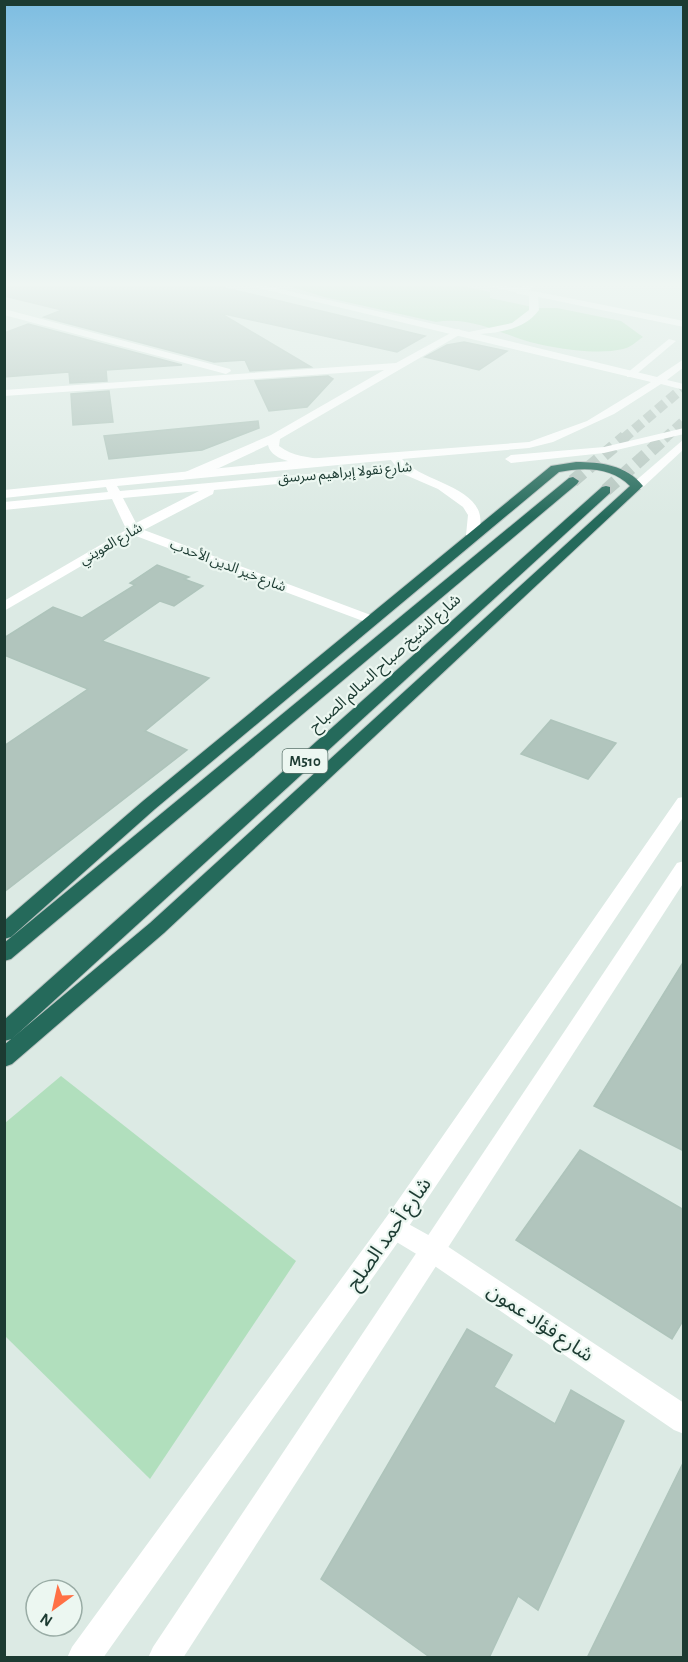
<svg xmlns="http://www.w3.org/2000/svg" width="688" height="1662" font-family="'Alegreya Sans','Noto Sans Arabic',sans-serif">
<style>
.green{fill:#b1dfbd}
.building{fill:#b1c5bd;stroke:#aec4bb;stroke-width:1.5}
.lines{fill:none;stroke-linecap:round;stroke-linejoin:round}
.motorway-tunnel-far1{stroke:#b6c7c0;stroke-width:10;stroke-dasharray:10 5;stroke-linecap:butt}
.motorway-tunnel{stroke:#b6c7c0;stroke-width:13;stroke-dasharray:13 7;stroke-linecap:butt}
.motorway-casing{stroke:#bbc4c2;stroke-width:2}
.service{fill:#fff;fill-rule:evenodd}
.minor{fill:#fff;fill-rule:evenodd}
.tertiary{fill:#fff;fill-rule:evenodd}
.motorway{fill:#256a5b;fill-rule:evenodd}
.labels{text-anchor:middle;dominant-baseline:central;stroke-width:4.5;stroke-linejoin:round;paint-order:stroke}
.far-street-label{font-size:14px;fill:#1c3b32;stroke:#ecf7f1}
.shield{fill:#ecf7f1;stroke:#5a736b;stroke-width:1.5}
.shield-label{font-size:15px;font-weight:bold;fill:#1c3b32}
.street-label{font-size:16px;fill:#1c3b32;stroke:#ecf7f1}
.near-street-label{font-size:20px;fill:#1c3b32;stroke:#ecf7f1}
</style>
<rect width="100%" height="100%" fill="#dceae4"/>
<!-- green -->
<g class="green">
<path d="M 282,284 L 454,284 L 490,292 L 490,298 L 537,308 L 557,308 L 621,321 L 643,337 C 637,341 630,348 623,349 C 595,356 539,347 512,336 C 488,327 462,317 436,322 L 324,297 Z"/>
<polygon points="61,1076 296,1261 150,1479 5,1336 5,1123"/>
</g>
<!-- building -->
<g class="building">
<polygon points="4,284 209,284 425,336 397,352 220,313 311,367 250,371 245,360 214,362 44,317 62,310 4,296"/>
<polygon points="28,324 182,365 106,370 107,381 70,383 69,372 4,377 4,333"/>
<polygon points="464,342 507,351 479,370 425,357 447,345"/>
<polygon points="328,376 333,379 307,407 269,411 255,381"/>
<polygon points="109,391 113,422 73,425 71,394"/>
<polygon points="258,421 259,428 202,450 109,459 104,436"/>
<polygon points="157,565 189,577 184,579 203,586 174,606 160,601 102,641 209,678 145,731 187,750 4,892 4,746 88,689 4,655 4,638 53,607 82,618 135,585 130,583"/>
<polygon points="551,720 616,743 588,779 521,754"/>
<polygon points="684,961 684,1151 594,1106"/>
<polygon points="580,1150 684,1210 684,1319 672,1339 516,1240"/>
<polygon points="467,1329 512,1355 494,1387 555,1424 571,1390 624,1421 538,1610 518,1596 489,1658 431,1658 321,1579"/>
<polygon points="684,1461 684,1658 587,1658"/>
</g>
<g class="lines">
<!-- motorway-tunnel-far1 -->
<g class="motorway-tunnel-far1">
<polyline points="623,439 684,387"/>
<polyline points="664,439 684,421"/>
</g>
<!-- motorway-tunnel -->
<g class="motorway-tunnel">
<polyline points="573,481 625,437"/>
<polyline points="606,490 666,437"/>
</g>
<defs>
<g id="motorway">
<path d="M 576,462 C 600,462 627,465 643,486 L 164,933 L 12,1064 L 4,1067 L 4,1045 L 150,923 L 630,486 C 612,467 583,467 559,472 L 155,809 L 11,937 L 4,939 L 4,921 L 143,801 L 551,466 Z"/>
<polygon points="573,477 579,481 577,484 11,959 4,961 4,943 569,478"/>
<polygon points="606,486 610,487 610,493 12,1039 4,1041 4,1020 602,487"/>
</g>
</defs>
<!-- motorway casing -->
<use href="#motorway" class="motorway-casing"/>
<!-- service -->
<polygon class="service" points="669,339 676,341 633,377 627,377 627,373"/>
<!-- minor -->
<g class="minor">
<polygon points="527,284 538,284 523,294 517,294 517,290"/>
<polygon points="4,309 230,369 231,371 226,374 4,315"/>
<path d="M 458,329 L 461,330 L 461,334 L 280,439 L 279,446 C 293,457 307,456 323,460 L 325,462 L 319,466 C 304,464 272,463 268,445 L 219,468 L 182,480 L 176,476 L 271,435 L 384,370 L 4,396 L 4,390 L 396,363 Z"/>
<polygon points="133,526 139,530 138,533 4,611 4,601"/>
<polygon points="394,1216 441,1242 684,1403 684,1434 674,1430 423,1258 385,1235 382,1227 385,1219"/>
</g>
<!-- tertiary -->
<g class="tertiary">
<path d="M 241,284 L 258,284 L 469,332 L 512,323 L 529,310 L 529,296 L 480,284 L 498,284 L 684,321 L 684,327 L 538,297 L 539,310 C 525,329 502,332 480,334 L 657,377 L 684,359 L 684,367 L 667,380 L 684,384 L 684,390 L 661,384 L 614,414 L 553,442 L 529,448 L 402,459 C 419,480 475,486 480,516 C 481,522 480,529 480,535 L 473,539 L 466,535 L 468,515 L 463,507 L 438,489 L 401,473 L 391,460 L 117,486 L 120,491 L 386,467 L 386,473 L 382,474 L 214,490 L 213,494 L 144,530 L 376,617 L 378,620 L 376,623 L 371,624 L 128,533 L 112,499 L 4,510 L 4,502 L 108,492 L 106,487 L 4,498 L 4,490 L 319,458 L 529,442 L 587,421 L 651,382 ZM 199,491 L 136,523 L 123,498 Z"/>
<polygon points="684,428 684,434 604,453 511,463 505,459 511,455 604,447"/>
<polygon points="684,439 684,449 641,489 633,489 633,483"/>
<polygon points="684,797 684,816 403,1235 103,1658 67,1658 72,1647 385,1219 678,798"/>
<polygon points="684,861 684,882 183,1658 148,1658 153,1647 677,863"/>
</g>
<!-- motorway -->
<use href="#motorway" class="motorway"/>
</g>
<!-- sky -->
<linearGradient id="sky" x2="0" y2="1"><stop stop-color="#7dbde1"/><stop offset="0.55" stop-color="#eff6f3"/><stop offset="1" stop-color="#eff6f3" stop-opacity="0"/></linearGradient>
<rect width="688" height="517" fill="url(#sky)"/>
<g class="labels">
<!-- far-street labels -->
<g class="far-street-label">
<text transform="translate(345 473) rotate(-5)">شارع نقولا إبراهيم سرسق</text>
<text transform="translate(111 544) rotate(-30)">شارع العويني</text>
<text transform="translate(228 566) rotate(21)">شارع خير الدين الأحدب</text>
</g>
<!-- shield labels -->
<rect class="shield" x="282.5" y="749" width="45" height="24" rx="4.5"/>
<g class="shield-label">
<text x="305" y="761">M510</text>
</g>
<!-- street labels -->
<g class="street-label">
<text transform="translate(385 663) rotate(-42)">شارع الشيخ صباح السالم الصباح</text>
</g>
<!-- near-street labels -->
<g class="near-street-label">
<text transform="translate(389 1234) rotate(-55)">شارع أحمد الصلح</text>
<text transform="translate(540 1323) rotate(34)">شارع فؤاد عمون</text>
</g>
</g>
<!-- border -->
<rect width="688" height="1662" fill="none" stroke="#1c3b32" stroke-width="12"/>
<!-- north arrow -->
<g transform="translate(54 1608) rotate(213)"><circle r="28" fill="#ecf7f1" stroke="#99aca5" stroke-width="1.5"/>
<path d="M0-4.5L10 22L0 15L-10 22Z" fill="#ff7045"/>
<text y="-9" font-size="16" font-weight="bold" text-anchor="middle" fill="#1c3b32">N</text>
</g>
</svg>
